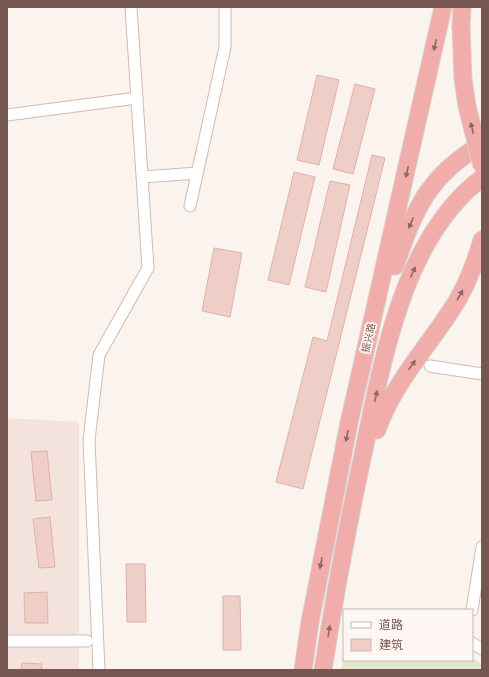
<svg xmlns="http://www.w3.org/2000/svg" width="489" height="677" font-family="'Fira Sans','Noto Sans SC',sans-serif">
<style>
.residential{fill:#f3e3dc}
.green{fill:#dee9cb}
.building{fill:#efcec7;stroke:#e0b1a8}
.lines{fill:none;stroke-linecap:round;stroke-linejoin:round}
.minor-casing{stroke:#d0bbb5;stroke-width:13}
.highway-casing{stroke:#d9d0ce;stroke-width:19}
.minor{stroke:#fff;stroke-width:11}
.highway{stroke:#f0adaa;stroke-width:17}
.highway-bridge-casing{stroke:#d9d0ce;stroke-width:19;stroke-linecap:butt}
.highway-bridge{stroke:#f0adaa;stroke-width:17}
.oneway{fill:#8e6763}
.labels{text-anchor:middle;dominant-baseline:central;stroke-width:3.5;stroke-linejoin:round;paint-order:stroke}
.street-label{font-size:10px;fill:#765651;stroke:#fef7f3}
</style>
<rect width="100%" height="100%" fill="#fbf3ed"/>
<!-- residential -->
<polygon class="residential" points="7,418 79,422 79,670 7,670"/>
<!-- green -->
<polygon class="green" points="472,658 482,664 482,670 341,670 344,659 472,660"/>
<!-- building -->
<g class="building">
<polygon points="317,75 339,80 319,165 297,160"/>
<polygon points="355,84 375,89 353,174 333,169"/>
<polygon points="372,155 385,158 303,489 276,482 313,337 327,341"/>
<polygon points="294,172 315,177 289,285 268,280"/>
<polygon points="330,181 350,185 326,292 305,287"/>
<polygon points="214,248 242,253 230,317 202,311"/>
<polygon points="47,451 52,500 36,501 31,452"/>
<polygon points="50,517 55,567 39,568 33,519"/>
<polygon points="126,564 145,564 146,622 127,622"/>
<polygon points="47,592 48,623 25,623 24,593"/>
<polygon points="223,596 240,596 241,650 223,650"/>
<polygon points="22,663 42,664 41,670 21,670"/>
</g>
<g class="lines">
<defs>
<g id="minor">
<polyline points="7,115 137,98"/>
<polyline points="143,177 197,173"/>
<polyline points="190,206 225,47 225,7"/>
<polyline points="430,366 482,374"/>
<polyline points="472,610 482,547"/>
<polyline points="7,641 87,641"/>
<polyline points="472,643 482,649"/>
<polyline points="99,670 89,440 99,355 148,268 131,7"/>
</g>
<g id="highway">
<polyline points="461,26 462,7"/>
<path d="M 395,266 C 415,208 428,176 482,144"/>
<path d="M 377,430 C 393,384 426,349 452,309 C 466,288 475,264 482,240"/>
<polyline points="303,670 310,622 349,423 443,7"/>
<path d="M 323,670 C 334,599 347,529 362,459 C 382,365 401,239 482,178"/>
</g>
</defs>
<!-- minor casing -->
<use href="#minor" class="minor-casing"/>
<!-- highway casing -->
<use href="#highway" class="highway-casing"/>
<!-- minor -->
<use href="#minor" class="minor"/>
<!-- highway -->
<use href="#highway" class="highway"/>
<defs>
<polyline id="highway-bridge" points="461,26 463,79 467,106 482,166"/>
</defs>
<!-- highway-bridge casing -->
<use href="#highway-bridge" class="highway-bridge-casing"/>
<!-- highway-bridge -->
<use href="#highway-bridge" class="highway-bridge"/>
</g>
<!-- one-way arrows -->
<defs><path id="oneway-solid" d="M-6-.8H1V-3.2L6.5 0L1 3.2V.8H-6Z"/></defs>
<g class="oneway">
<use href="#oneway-solid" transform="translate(435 45) rotate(103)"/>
<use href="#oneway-solid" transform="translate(472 128) rotate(-104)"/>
<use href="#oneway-solid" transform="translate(407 172) rotate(103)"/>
<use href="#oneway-solid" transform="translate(411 223) rotate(113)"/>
<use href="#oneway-solid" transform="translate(413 272) rotate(-66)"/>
<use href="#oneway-solid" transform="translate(460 295) rotate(-61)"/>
<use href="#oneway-solid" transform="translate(412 365) rotate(-54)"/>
<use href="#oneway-solid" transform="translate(376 396) rotate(-77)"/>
<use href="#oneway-solid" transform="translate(347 436) rotate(102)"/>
<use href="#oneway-solid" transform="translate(321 563) rotate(101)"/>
<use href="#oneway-solid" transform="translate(329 631) rotate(-81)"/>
</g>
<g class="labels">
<!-- street labels -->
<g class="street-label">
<text transform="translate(369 338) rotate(-77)">振兴路</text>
</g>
</g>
<!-- border -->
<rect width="489" height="677" fill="none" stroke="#765651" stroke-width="16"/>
<!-- legend -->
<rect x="343" y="609" width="130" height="52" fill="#fef7f3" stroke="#c8b7b2"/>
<rect x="351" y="622" width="20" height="6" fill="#ffffff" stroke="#c8b7b2"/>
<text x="379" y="629" font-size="12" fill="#765651">道路</text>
<rect x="351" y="639" width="20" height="12" fill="#efcec7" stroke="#c8b7b2"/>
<text x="379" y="649" font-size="12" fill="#765651">建筑</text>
</svg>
